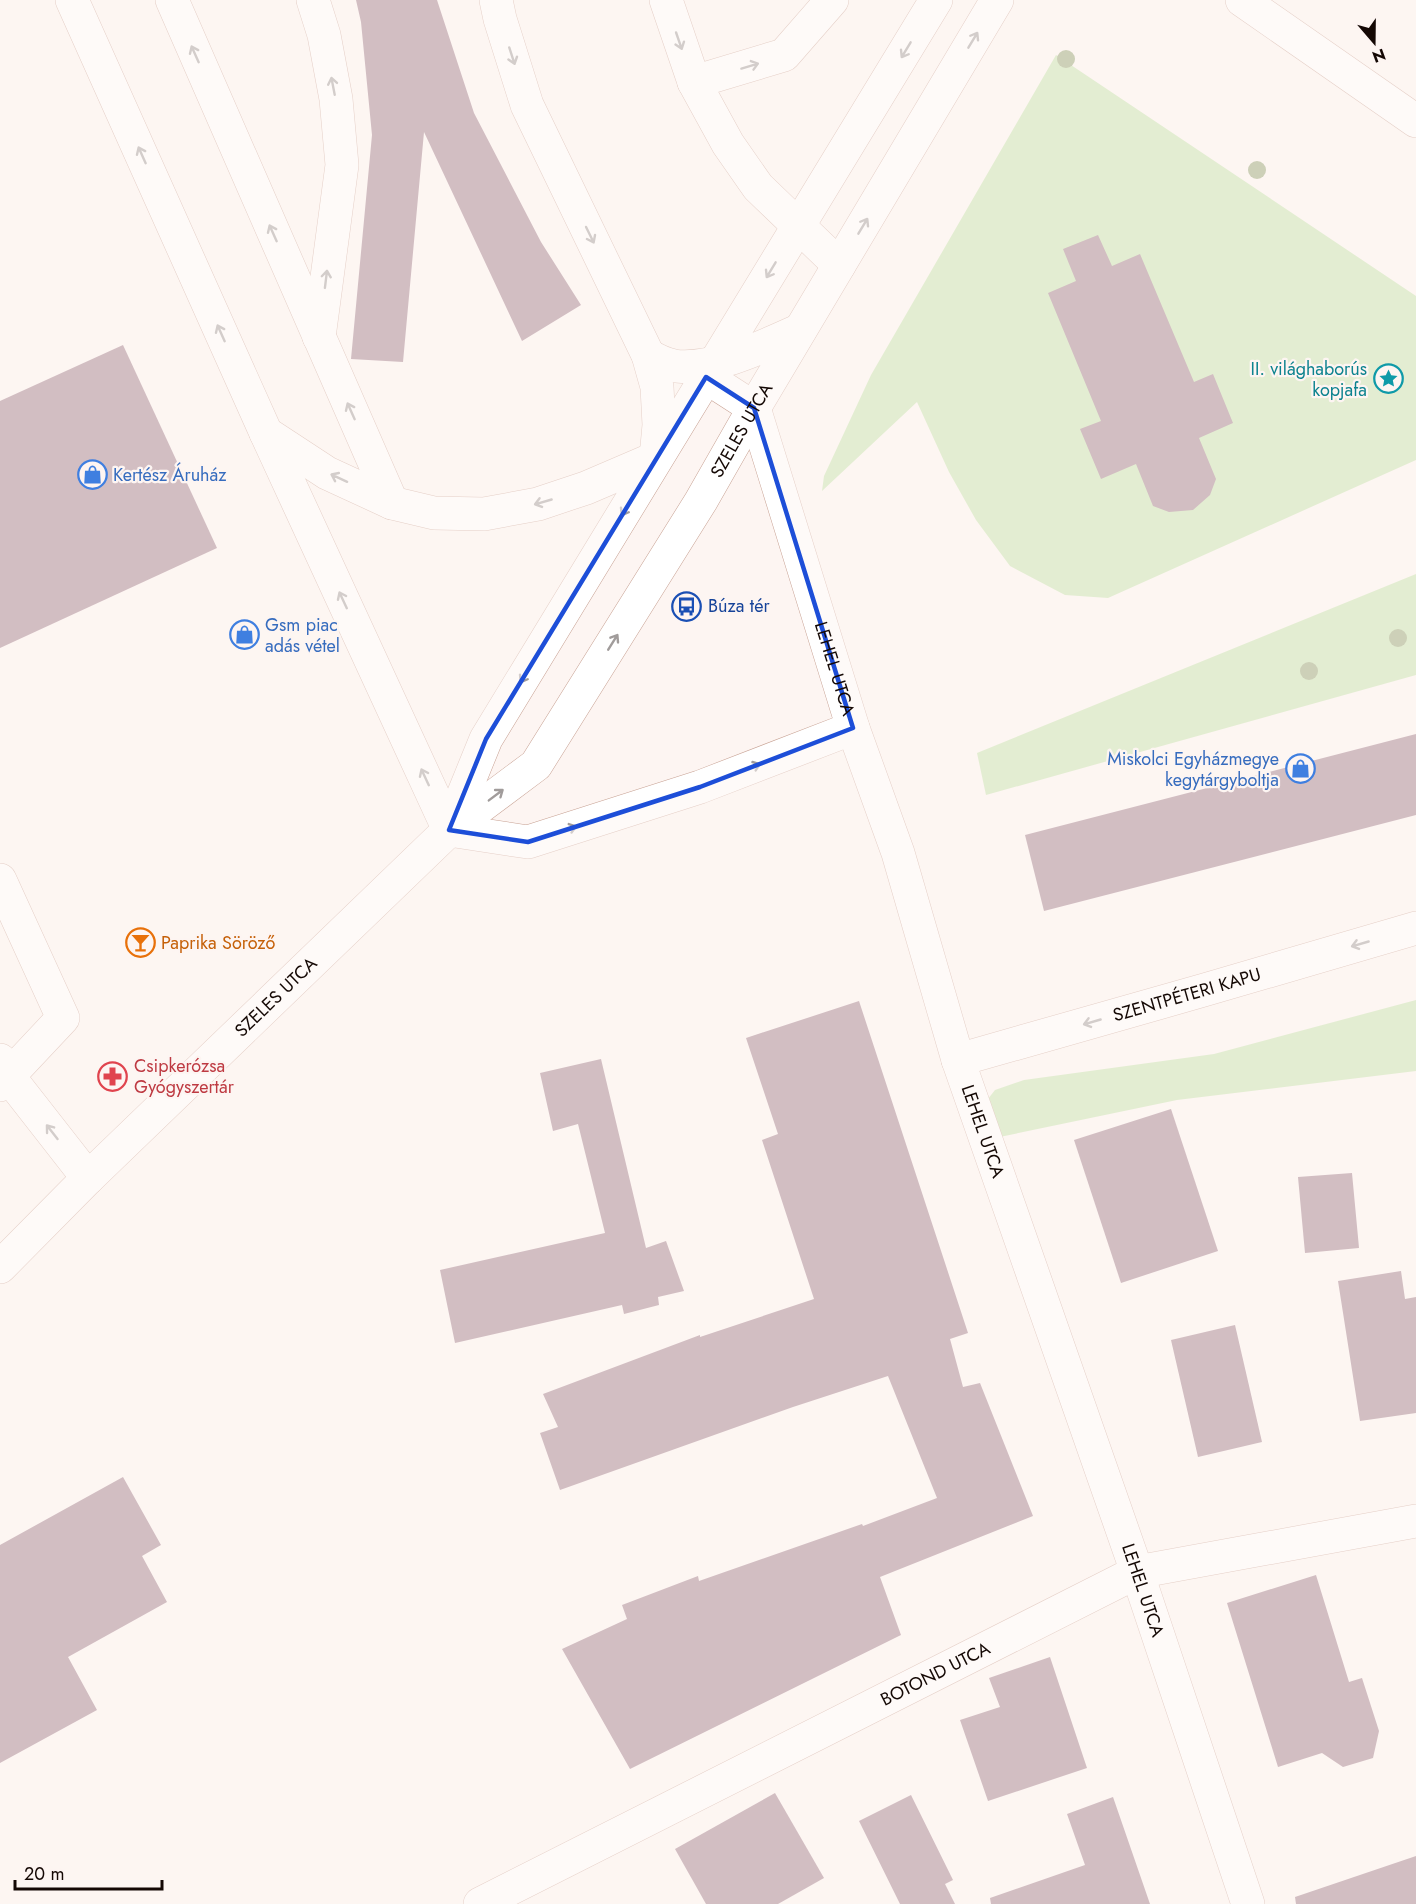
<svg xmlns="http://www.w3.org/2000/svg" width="1416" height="1904" font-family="Jost,sans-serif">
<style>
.green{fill:#c4e3ab}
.building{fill:#9e7a88}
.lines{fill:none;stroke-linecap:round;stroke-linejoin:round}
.minor-casing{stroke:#c8a294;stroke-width:34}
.major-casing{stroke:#c8a294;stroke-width:34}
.minor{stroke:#fff;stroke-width:33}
.major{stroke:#fff;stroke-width:33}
.tree{fill:#92a271}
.oneway{stroke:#a19c9b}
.marked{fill:none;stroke:#1d4ed8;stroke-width:4.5;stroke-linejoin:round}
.labels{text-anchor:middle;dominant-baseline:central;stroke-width:4.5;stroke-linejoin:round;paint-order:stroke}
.culture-label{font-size:18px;fill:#0d838f;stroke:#fdf5f2;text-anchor:end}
.street-label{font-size:18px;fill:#140804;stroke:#fdf5f2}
.shop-label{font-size:18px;fill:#366cbe;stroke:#fdf5f2;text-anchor:start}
.transit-label{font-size:18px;fill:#164399;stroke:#fdf5f2;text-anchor:start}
.food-label{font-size:18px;fill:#c56008;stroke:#fdf5f2;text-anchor:start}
.health-label{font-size:18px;fill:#be3a42;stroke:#fdf5f2;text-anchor:start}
</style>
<rect width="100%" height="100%" fill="#fdf5f2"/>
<!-- green -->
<g class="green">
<polygon points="1056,55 1416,296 1416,460 1108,598 1065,595 1010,566 976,520 949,472 917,402 822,491 824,476 871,375"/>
<polygon points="1416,574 1416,675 986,795 977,753"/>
<polygon points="1416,1000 1416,1071 1177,1100 985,1140 980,1109 995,1090 1024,1080 1214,1054"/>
</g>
<!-- building -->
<g class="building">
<polygon points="356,0 437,0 474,113 541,242 581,305 522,341 424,132 403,362 351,359 372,135 361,22"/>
<polygon points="1098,235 1112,266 1140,254 1194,382 1213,374 1233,423 1199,438 1216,479 1210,495 1193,510 1169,512 1153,506 1136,464 1101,479 1080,429 1101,421 1048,293 1076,281 1063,249"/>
<polygon points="123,345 217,548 0,648 0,401"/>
<polygon points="1416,734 1416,815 1044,911 1025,835"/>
<polygon points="859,1001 968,1333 950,1339 963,1387 980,1383 1033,1516 880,1577 901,1635 630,1769 562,1649 627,1619 622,1605 698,1576 699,1581 862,1524 863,1526 937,1498 888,1376 793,1407 560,1490 540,1433 558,1427 543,1394 700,1335 700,1337 814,1299 762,1140 778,1134 746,1038"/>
<polygon points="601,1059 646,1248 666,1241 684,1291 658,1297 659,1305 624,1314 622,1305 455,1343 440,1270 605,1233 578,1124 553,1131 540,1073"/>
<polygon points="1171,1109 1218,1251 1121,1283 1074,1140"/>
<polygon points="1352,1173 1359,1248 1305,1253 1298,1177"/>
<polygon points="1401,1271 1405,1299 1416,1297 1416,1413 1360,1421 1338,1281"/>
<polygon points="1235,1325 1262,1442 1198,1457 1171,1340"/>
<polygon points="123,1477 161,1545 142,1556 167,1602 68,1657 97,1710 0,1763 0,1545"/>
<polygon points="1316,1575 1349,1682 1362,1678 1379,1731 1373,1758 1343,1767 1322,1753 1278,1767 1227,1603"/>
<polygon points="1050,1657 1087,1768 988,1801 960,1720 1000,1707 989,1678"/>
<polygon points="775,1793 824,1878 778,1904 706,1904 675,1849"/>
<polygon points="911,1795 953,1880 945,1884 955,1904 900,1904 859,1821"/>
<polygon points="1113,1797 1150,1904 991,1904 990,1898 1085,1865 1067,1814"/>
<polygon points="1416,1856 1416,1904 1296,1904 1295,1897"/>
</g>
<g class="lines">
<defs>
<g id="minor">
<polyline points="72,0 266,433 327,473 392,503 434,513 484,514 538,504 586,488 656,458"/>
<polyline points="172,0 392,503"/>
<polyline points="313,0 324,35 336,99 342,165 319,337"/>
<polyline points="496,0 500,19 527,105 648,355 657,387 659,425 656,457"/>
<polyline points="666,0 694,82 728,144 758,187 839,265"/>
<polyline points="694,82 784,55 832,0"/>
<path d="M 648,355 C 656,360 664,364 674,366 C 714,371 764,346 800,330"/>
<path id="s1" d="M 706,377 L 754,408 L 853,728 L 898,853 L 958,1060 L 1137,1572 L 1248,1904"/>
<polyline points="266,433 449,830"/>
<polyline points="449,830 486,739 936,0"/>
<polyline points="449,830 528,842 700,787 853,728"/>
<polyline points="0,880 63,1018 0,1085"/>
<polyline points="0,1060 9,1077 88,1178"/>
<path id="s2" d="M 958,1060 L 1204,990 L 1416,928"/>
<path id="s3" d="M 0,1267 L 88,1178 L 449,830 L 536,765 L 701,501 L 754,408 L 997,0"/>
<path id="s4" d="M 480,1904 L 1137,1572 L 1416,1521"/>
</g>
<polyline id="major" points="1242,0 1416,121"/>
</defs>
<!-- minor casing -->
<use href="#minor" class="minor-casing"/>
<!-- major casing -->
<use href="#major" class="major-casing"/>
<!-- minor -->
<use href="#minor" class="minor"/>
<!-- major -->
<use href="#major" class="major"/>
</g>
<!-- trees -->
<g class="tree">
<circle cx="1066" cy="59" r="9"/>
<circle cx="1257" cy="170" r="9"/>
<circle cx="1398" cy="638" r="9"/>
<circle cx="1309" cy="671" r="9"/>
</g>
<!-- one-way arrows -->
<defs><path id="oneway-shaft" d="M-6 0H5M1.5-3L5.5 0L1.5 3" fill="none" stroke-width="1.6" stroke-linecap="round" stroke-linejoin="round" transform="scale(1.5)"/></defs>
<g class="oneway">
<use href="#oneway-shaft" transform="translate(973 40) rotate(-59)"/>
<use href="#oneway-shaft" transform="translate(679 41) rotate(71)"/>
<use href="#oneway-shaft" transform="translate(906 50) rotate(121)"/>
<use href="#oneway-shaft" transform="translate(195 54) rotate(-114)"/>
<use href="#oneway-shaft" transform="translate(512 56) rotate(72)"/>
<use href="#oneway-shaft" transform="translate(750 66) rotate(-17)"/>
<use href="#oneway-shaft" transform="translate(333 86) rotate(-101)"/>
<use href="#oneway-shaft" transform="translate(142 155) rotate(-114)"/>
<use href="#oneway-shaft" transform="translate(863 226) rotate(-59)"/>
<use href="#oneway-shaft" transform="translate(273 233) rotate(-114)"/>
<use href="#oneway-shaft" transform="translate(590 235) rotate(64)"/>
<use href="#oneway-shaft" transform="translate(771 270) rotate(121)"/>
<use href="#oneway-shaft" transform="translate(326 279) rotate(-83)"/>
<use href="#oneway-shaft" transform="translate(221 333) rotate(-114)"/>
<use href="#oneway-shaft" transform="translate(351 411) rotate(-114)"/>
<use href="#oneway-shaft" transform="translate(339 478) rotate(-155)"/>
<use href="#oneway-shaft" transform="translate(543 502) rotate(164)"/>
<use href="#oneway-shaft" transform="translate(626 508) rotate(121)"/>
<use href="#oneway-shaft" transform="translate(343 600) rotate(-115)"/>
<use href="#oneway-shaft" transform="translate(613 642) rotate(-58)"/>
<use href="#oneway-shaft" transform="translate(525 675) rotate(121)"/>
<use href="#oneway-shaft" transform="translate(752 767) rotate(-21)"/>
<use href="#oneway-shaft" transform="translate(425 777) rotate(-115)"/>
<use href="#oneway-shaft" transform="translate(496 795) rotate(-37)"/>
<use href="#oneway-shaft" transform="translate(568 829) rotate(-18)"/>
<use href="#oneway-shaft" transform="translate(1360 944) rotate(164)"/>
<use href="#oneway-shaft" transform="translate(1092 1022) rotate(164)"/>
<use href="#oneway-shaft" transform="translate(52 1132) rotate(-128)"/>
</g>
<!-- marked area -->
<path d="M0 0H1416V1904H0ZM 706,377 L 754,408 L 853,728 L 700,787 L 528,842 L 449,830 L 486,739 Z" fill="#fdf5f2" fill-opacity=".55" fill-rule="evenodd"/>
<path class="marked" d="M 706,377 L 754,408 L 853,728 L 700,787 L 528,842 L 449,830 L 486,739 Z"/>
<!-- icons -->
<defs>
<symbol id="sight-ring" viewBox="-11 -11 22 22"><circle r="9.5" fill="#fdf5f2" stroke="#0f9aa8" stroke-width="1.5"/><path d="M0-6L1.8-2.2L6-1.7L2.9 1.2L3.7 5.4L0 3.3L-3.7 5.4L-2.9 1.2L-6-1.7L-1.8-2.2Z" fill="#0f9aa8"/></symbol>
<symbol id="shop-ring" viewBox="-11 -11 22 22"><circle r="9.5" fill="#fdf5f2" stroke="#3f7fe0" stroke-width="1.5"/><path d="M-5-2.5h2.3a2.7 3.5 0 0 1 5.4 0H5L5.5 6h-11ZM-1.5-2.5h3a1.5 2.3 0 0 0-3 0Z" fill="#3f7fe0"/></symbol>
<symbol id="bus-ring" viewBox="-11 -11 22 22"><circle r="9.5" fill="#fdf5f2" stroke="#1a4fb4" stroke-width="1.5"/><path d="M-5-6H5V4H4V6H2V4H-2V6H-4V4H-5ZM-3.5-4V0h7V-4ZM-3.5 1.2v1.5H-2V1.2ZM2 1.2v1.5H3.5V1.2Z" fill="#1a4fb4"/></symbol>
<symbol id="bar-ring" viewBox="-11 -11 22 22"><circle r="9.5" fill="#fdf5f2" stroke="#e8710a" stroke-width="1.5"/><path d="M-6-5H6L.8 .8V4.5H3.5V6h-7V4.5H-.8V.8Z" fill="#e8710a"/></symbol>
<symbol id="pharmacy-ring" viewBox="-11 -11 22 22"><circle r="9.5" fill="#fdf5f2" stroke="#e0444e" stroke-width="1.5"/><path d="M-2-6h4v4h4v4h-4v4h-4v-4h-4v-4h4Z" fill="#e0444e"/></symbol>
</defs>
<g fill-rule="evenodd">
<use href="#sight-ring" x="1372" y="362" width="33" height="33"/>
<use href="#shop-ring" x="76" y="458" width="33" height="33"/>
<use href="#bus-ring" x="670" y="590" width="33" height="33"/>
<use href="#shop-ring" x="228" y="618" width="33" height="33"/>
<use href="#shop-ring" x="1284" y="752" width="33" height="33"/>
<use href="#bar-ring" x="124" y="926" width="33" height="33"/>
<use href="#pharmacy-ring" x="96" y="1060" width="33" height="33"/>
</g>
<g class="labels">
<!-- culture labels -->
<g class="culture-label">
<text x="1367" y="369">II. világhaborús<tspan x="1367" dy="21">kopjafa</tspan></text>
</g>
<!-- street labels -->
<g class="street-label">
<text stroke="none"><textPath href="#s3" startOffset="1128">SZELES UTCA</textPath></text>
<text stroke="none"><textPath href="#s1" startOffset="330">LEHEL UTCA</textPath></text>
<text stroke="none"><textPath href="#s2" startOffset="238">SZENTPÉTERI KAPU</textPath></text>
<text stroke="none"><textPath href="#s3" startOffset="386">SZELES UTCA</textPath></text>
<text stroke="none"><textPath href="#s1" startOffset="816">LEHEL UTCA</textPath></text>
<text stroke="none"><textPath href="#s1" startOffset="1302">LEHEL UTCA</textPath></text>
<text stroke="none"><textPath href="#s4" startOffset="510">BOTOND UTCA</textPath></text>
</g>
<!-- shop labels -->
<g class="shop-label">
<text x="113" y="475">Kertész Áruház</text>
<text x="265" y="625">Gsm piac<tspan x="265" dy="21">adás vétel</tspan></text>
<text x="1279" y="759" text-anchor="end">Miskolci Egyházmegye<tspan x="1279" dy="21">kegytárgyboltja</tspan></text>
</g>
<!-- transit labels -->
<g class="transit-label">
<text x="708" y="606">Búza tér</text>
</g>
<!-- food labels -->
<g class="food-label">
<text x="161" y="943">Paprika Söröző</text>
</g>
<!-- health labels -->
<g class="health-label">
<text x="134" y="1066">Csipkerózsa<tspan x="134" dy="21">Gyógyszertár</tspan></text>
</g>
</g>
<!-- north arrow -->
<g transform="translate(1374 42) rotate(160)" stroke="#fdf5f2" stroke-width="4.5" paint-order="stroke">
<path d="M0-4.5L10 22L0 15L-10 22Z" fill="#140804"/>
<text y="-9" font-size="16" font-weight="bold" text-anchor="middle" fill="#140804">N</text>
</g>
<!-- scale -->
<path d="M15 1880v9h147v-9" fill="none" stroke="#140804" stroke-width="3"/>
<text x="24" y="1880" font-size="18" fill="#140804" stroke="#fdf5f2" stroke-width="4.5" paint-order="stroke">20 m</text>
</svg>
